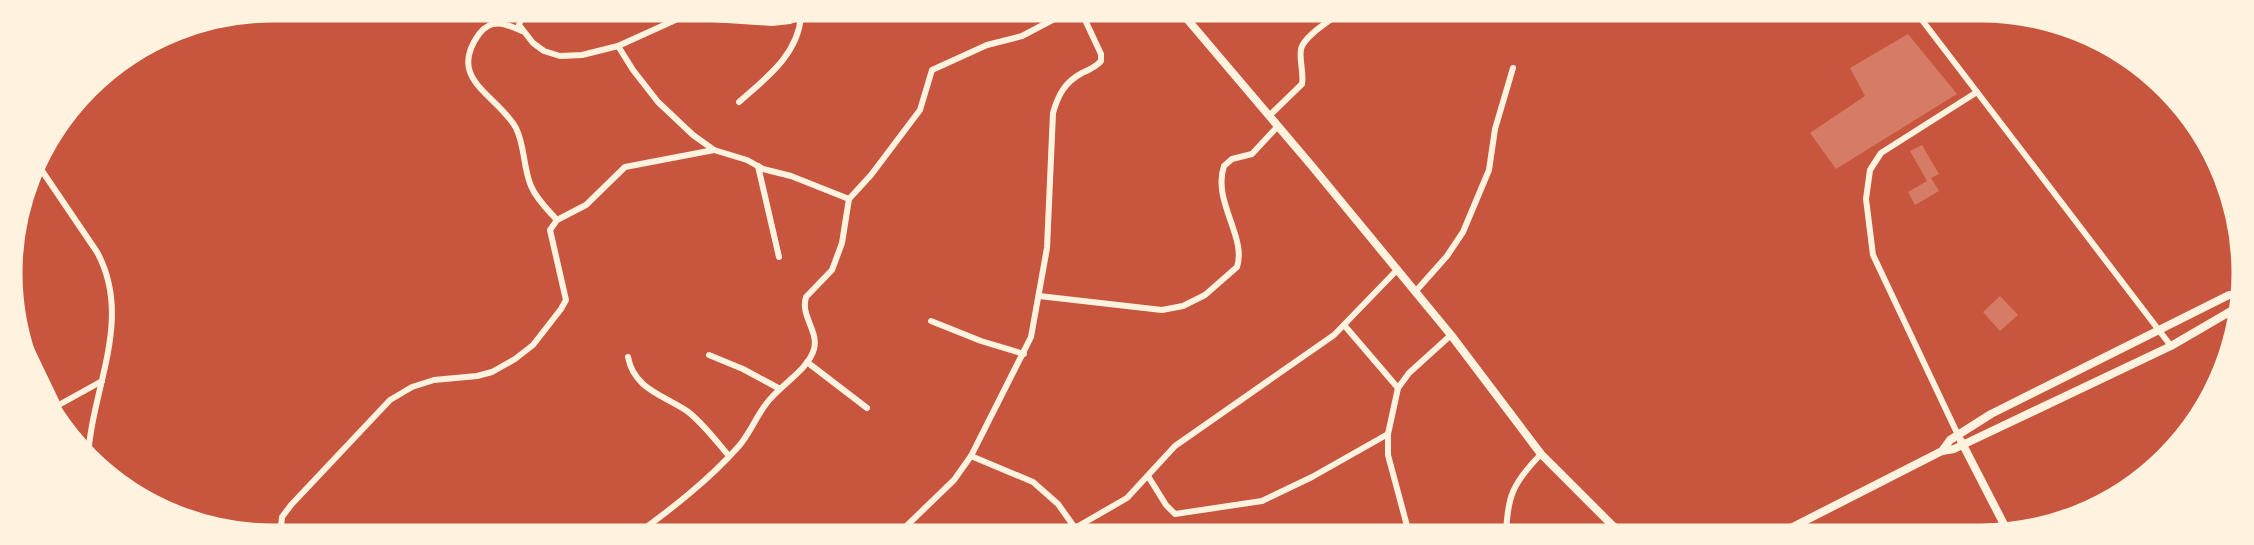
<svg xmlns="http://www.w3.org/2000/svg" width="2254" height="545" font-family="Mulish,sans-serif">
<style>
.building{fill:#d67c66}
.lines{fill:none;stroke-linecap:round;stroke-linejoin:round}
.minor{stroke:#fff3e0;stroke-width:6}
.tertiary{stroke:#fff3e0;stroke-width:8}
.rim{fill:none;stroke:#fff3e0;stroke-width:9}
</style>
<rect width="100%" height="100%" fill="#c8553d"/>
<!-- building -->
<g class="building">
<polygon points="1908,34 1957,94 1836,169 1810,133 1865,96 1850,68"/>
<polygon points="1922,145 1939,174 1931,178 1939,191 1915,205 1908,192 1927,181 1910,151"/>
<polygon points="2000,296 2018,315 2000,331 1983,312"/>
</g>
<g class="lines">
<!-- minor -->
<g class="minor">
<polyline points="525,6 519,25 533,43 544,51 560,56 582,55 618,46 682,17 772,23 790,21 824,6"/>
<polyline points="1912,7 2171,346"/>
<path d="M 522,31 C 506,24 492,17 479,34 C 446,80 497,94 516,128 C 525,146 523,167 531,186 C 537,200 548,210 557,220"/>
<polyline points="618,46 633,70 658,102 693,135 714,150 747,160 763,169 791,176 849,199"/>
<path d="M 739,102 C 766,78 798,55 801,16"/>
<path d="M 1269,116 L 1302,84 C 1304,72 1299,61 1301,49 C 1304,35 1336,17 1348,7"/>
<path d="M 32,156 L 97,252 C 134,320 91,389 88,459"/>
<polyline points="758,166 779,257"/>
<polyline points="1415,292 1447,256 1463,232 1489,170 1495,129 1513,68"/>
<path d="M 1039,296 L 1162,310 L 1183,306 L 1205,295 L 1237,267 C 1247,237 1212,201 1224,166 L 1232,159 L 1252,154 L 1278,126"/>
<polyline points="931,321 981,341 1024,354"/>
<polyline points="13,323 24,334 58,405"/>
<polyline points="1344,325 1398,388"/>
<polyline points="709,355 743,369 780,389"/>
<path d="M 628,357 C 634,389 663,395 687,411 C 703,423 716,441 729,456"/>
<polyline points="807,362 867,408"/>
<polyline points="48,411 102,381"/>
<polyline points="1958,435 1873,255 1866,199 1870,170 1881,153 1977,92"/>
<polyline points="971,456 1033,482 1058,504 1075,528"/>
<polyline points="1148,476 1166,505 1175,514 1262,501 1312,477 1388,434"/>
<polyline points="650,525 658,537"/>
<polyline points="280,537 282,517 291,505 390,400 412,387 434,380 477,376 492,372 515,359 533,345 561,309 566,300 550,230 557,220 586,205 625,167 714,150"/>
<path d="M 633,537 C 670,510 708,481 739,446 C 752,431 758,411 772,397 C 784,383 809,368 814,349 C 819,331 800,316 806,297 L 832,270 L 842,243 L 849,199 L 871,175 L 920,110 L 932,70 L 987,45 L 1022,36 L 1079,6"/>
<path d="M 895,537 L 954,480 L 971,456 L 1031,337 L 1047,248 L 1053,113 C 1058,95 1065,82 1082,73 C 1089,70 1096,67 1101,61 L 1101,54 L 1079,7"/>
<polyline points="1065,537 1075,528 1127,498 1175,446 1334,335 1397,270"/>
<polyline points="1410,537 1388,455 1388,434 1398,388 1409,373 1451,335"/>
<path d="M 1506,537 C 1507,497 1512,484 1541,454"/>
</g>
<!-- tertiary -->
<g class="tertiary">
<polyline points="1176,6 1311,165 1451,335 1541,454 1613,526 1631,537"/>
<polyline points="1961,441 2011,538"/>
<polyline points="1942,451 1950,440 1991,414 2229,295 2246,294"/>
<polyline points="1773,537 1942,451 1954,449 2171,346 2238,307 2246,297"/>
</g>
</g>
<!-- crop -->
<path d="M0 0H2254V545H0ZM273 18H1981A255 255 0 0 1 2236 273V273A255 255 0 0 1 1981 528H273A255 255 0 0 1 18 273V273A255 255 0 0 1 273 18Z" fill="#fff3e0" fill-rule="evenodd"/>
<path class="rim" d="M273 18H1981A255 255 0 0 1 2236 273V273A255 255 0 0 1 1981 528H273A255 255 0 0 1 18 273V273A255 255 0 0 1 273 18Z"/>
</svg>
